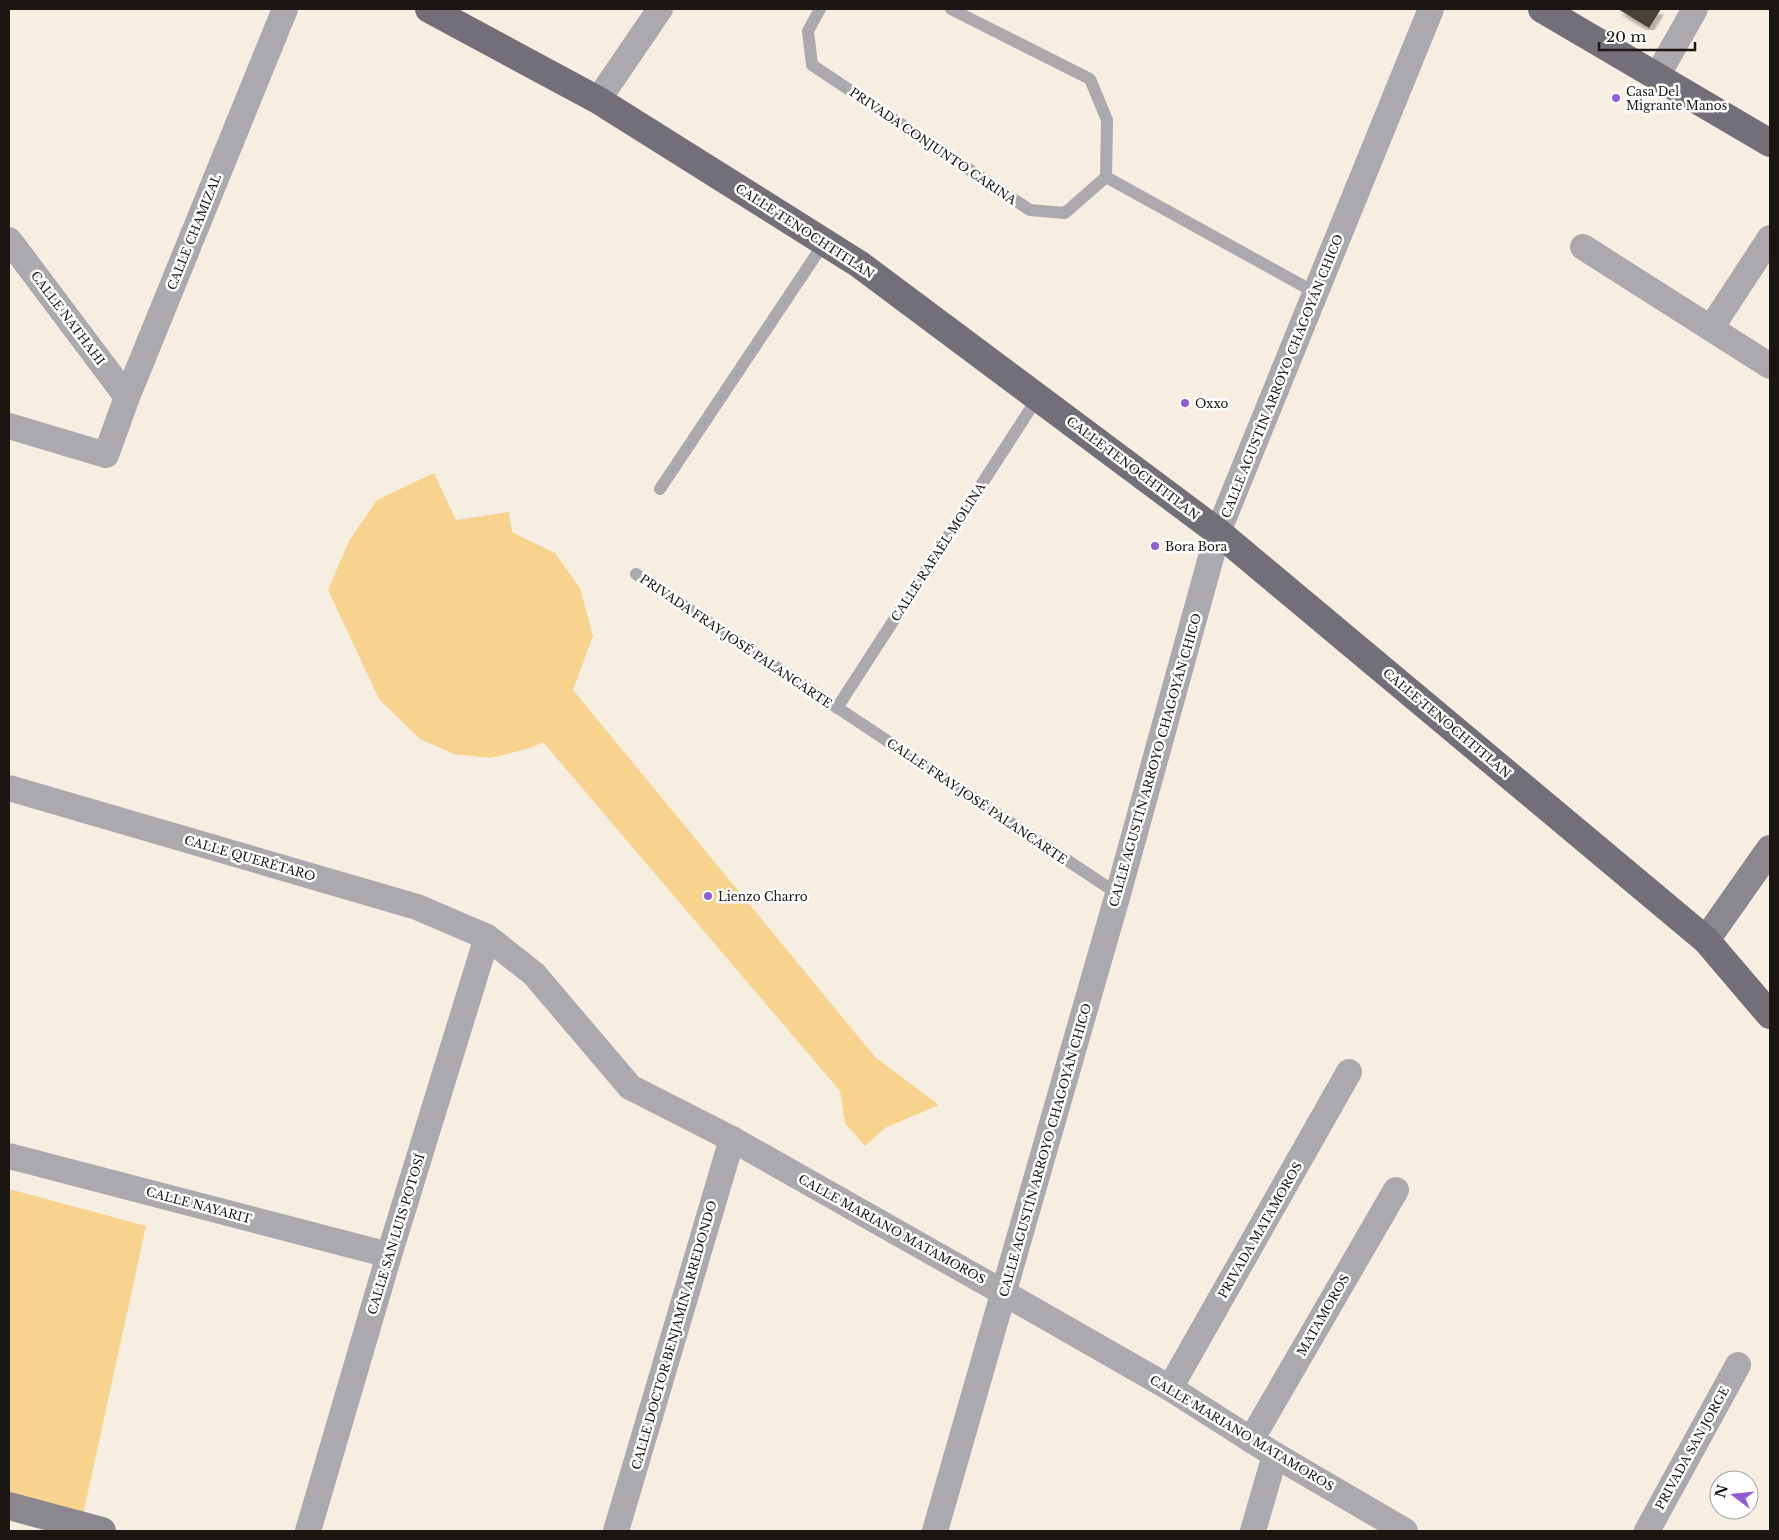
<svg xmlns="http://www.w3.org/2000/svg" width="1779" height="1540" font-family="'Libre Baskerville',serif">
<style>
.green{fill:#f7d38e}
.building{fill:#494339;filter:url(#shadow)}
.lines{fill:none;stroke-linecap:round;stroke-linejoin:round}
.lane{stroke:#aba9ae;stroke-width:12}
.street{stroke:#aba9ae;stroke-width:26}
.secondary{stroke:#8a878f;stroke-width:28}
.primary{stroke:#726f79;stroke-width:28}
.poi-dot{fill:#915bd4;stroke:#fff;stroke-width:2}
.labels{text-anchor:middle;dominant-baseline:central;stroke-width:5;stroke-linejoin:round;paint-order:stroke}
.poi-label{font-size:12px;fill:#1a1713;stroke:#fff;text-anchor:start}
.street-label{font-size:12px;fill:#1a1713;stroke:#fff}
</style>
<defs>
<filter id="shadow"><feDropShadow dx="3" dy="5.5" stdDeviation="1" flood-color="#0004"/></filter>
</defs>
<rect width="100%" height="100%" fill="#f5eee1"/>
<!-- green -->
<g class="green">
<polygon points="434,473 456,520 509,512 512,532 555,553 580,588 593,636 573,690 875,1057 939,1105 885,1128 865,1146 845,1123 840,1091 543,742 530,748 491,758 454,754 420,739 379,699 328,590 349,541 377,500"/>
<polygon points="9,1189 146,1226 81,1524 9,1503"/>
</g>
<!-- building -->
<polygon class="building" points="1618,9 1661,9 1649,28"/>
<g class="lines">
<!-- lane -->
<g class="lane">
<polyline points="820,9 808,31 812,65 1030,210 1065,213 1106,177 1107,120 1090,79 951,9"/>
<polyline points="1106,177 1316,293"/>
<polyline points="660,489 824,243"/>
<polyline points="636,574 1118,894"/>
<polyline points="837,708 1038,397"/>
</g>
<!-- street -->
<g class="street">
<polyline points="1657,76 1695,9"/>
<polyline points="598,100 660,9"/>
<polyline points="9,240 127,397"/>
<polyline points="1583,247 1770,366"/>
<polyline points="1711,328 1770,238"/>
<polyline points="9,426 106,455 127,397 285,9"/>
<polyline points="9,788 417,907 487,937 534,974 630,1087 732,1139 1004,1293 1170,1388 1275,1455 1405,1531"/>
<polyline points="9,1156 389,1255"/>
<polyline points="1170,1388 1349,1072"/>
<polyline points="1251,1440 1396,1190"/>
<polyline points="308,1531 389,1255 487,937"/>
<polyline points="616,1531 732,1139"/>
<polyline points="935,1531 1118,894 1218,532 1431,9"/>
<polyline points="1253,1531 1275,1455"/>
<polyline points="1647,1531 1738,1365"/>
</g>
<!-- secondary -->
<g class="secondary">
<polyline points="1706,940 1770,849"/>
<polyline points="9,1506 102,1531"/>
</g>
<!-- primary -->
<g class="primary">
<polyline points="429,9 598,100 859,264 1218,532 1706,940 1770,1015"/>
<polyline points="1542,9 1770,143"/>
</g>
</g>
<!-- markers -->
<g class="poi-dot">
<circle cx="1616" cy="98" r="5"/>
<circle cx="1185" cy="403" r="5"/>
<circle cx="1155" cy="546" r="5"/>
<circle cx="708" cy="896" r="5"/>
</g>
<g class="labels">
<!-- poi labels -->
<g class="poi-label">
<text x="1626" y="91">Casa Del<tspan x="1626" dy="14">Migrante Manos</tspan></text>
<text x="1195" y="403">Oxxo</text>
<text x="1165" y="546">Bora Bora</text>
<text x="718" y="896">Lienzo Charro</text>
</g>
<!-- street labels -->
<g class="street-label">
<text transform="translate(933 146) rotate(34)">PRIVADA CONJUNTO CARINA</text>
<text transform="translate(805 231) rotate(33)">CALLE TENOCHTITLAN</text>
<text transform="translate(194 232) rotate(-68)">CALLE CHAMIZAL</text>
<text transform="translate(68 318) rotate(53)">CALLE NATHAHI</text>
<text transform="translate(1282 376) rotate(-68)">CALLE AGUSTÍN ARROYO CHAGOYÁN CHICO</text>
<text transform="translate(1133 468) rotate(37)">CALLE TENOCHTITLAN</text>
<text transform="translate(938 552) rotate(-57)">CALLE RAFAÉL MOLINA</text>
<text transform="translate(736 641) rotate(34)">PRIVADA FRAY JOSÉ PALANCARTE</text>
<text transform="translate(1447 723) rotate(40)">CALLE TENOCHTITLAN</text>
<text transform="translate(1155 760) rotate(-74)">CALLE AGUSTÍN ARROYO CHAGOYÁN CHICO</text>
<text transform="translate(977 801) rotate(34)">CALLE FRAY JOSÉ PALANCARTE</text>
<text transform="translate(250 858) rotate(16)">CALLE QUERÉTARO</text>
<text transform="translate(1045 1150) rotate(-74)">CALLE AGUSTÍN ARROYO CHAGOYÁN CHICO</text>
<text transform="translate(199 1205) rotate(15)">CALLE NAYARIT</text>
<text transform="translate(892 1229) rotate(29)">CALLE MARIANO MATAMOROS</text>
<text transform="translate(1260 1230) rotate(-60)">PRIVADA MATAMOROS</text>
<text transform="translate(396 1234) rotate(-73)">CALLE SAN LUIS POTOSÍ</text>
<text transform="translate(1323 1315) rotate(-60)">MATAMOROS</text>
<text transform="translate(674 1335) rotate(-74)">CALLE DOCTOR BENJAMÍN ARREDONDO</text>
<text transform="translate(1242 1433) rotate(31)">CALLE MARIANO MATAMOROS</text>
<text transform="translate(1692 1448) rotate(-61)">PRIVADA SAN JORGE</text>
</g>
</g>
<!-- border -->
<rect width="1779" height="1540" fill="none" stroke="#1a1713" stroke-width="20"/>
<!-- north arrow -->
<g transform="translate(1734 1495) rotate(286)"><circle r="24" fill="#ffffff" stroke="#a3a2a1"/>
<path d="M0-4L9 19L0 12L-9 19Z" fill="#915bd4"/>
<text y="-8" font-size="14" font-weight="bold" text-anchor="middle" fill="#1a1713">N</text>
</g>
<!-- scale -->
<path d="M1599 42v8h96v-8" fill="none" stroke="#1a1713" stroke-width="2.5"/>
<text x="1606" y="42" font-size="15" fill="#1a1713" stroke="#ffffff" stroke-width="4" paint-order="stroke">20 m</text>
</svg>
